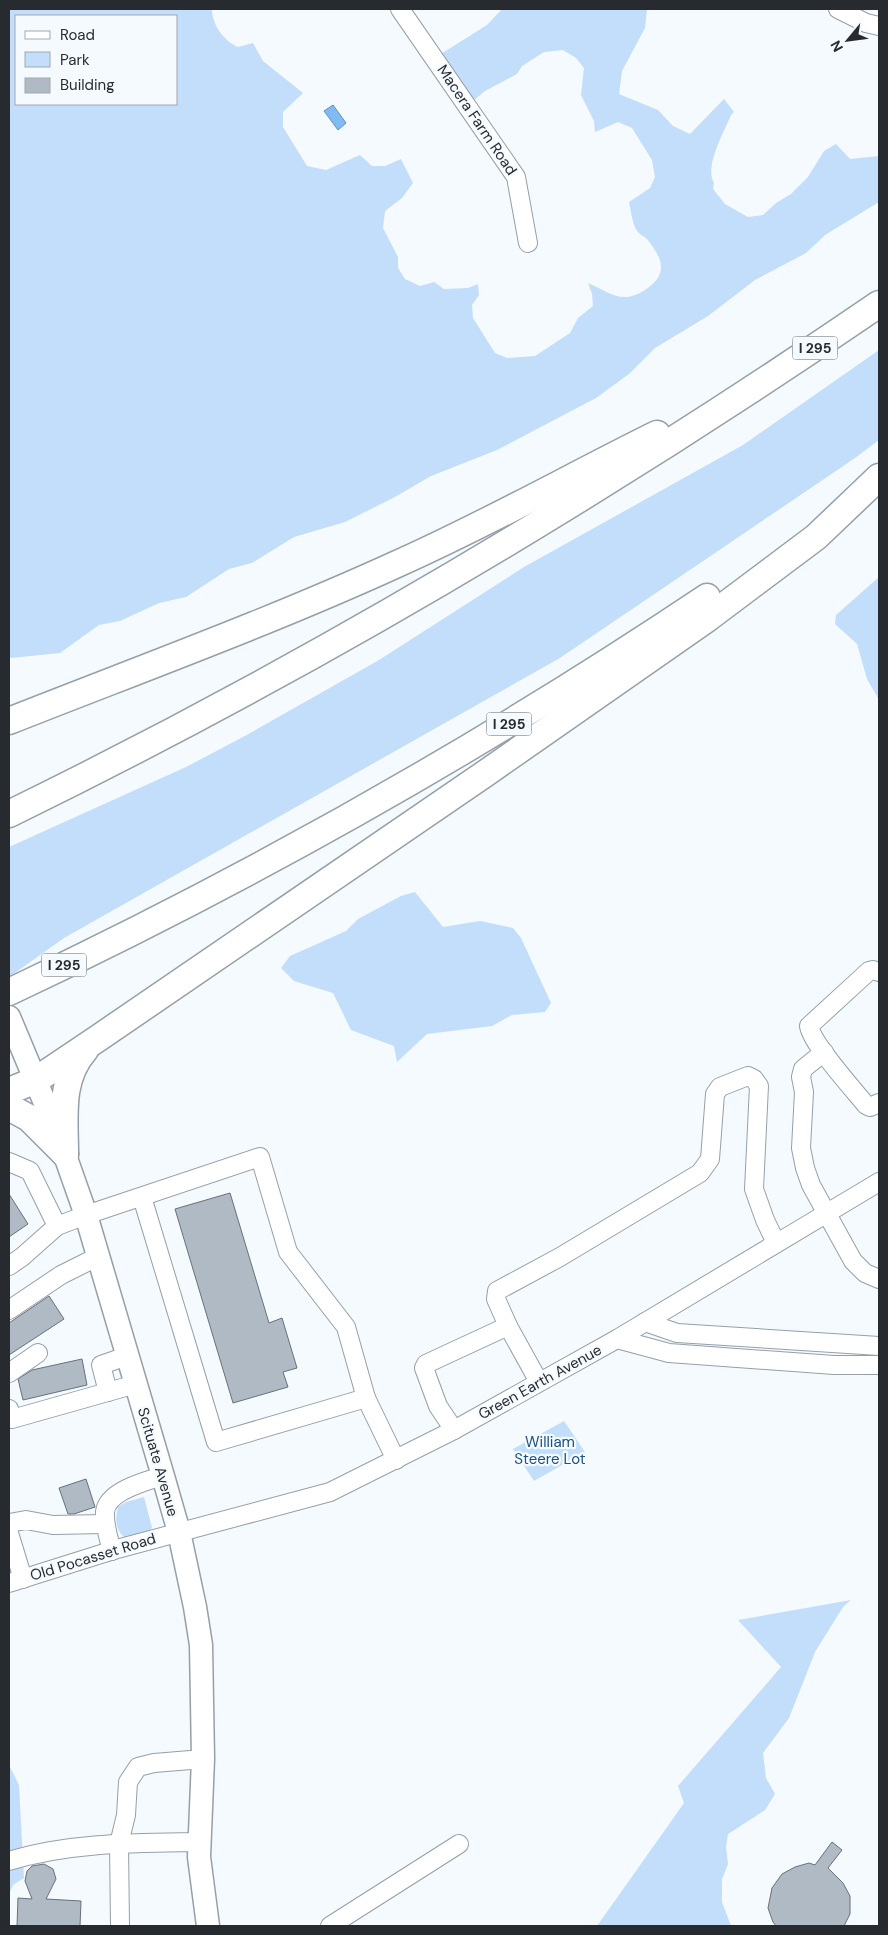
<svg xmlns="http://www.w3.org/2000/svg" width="888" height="1935" font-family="'DM Sans',sans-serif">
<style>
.green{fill:#c3defa;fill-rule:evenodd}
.water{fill:#80bbf4;stroke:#6590b9}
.building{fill:#b0bac4;stroke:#68717a}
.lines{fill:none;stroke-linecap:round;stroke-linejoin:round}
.minor-casing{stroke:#959fa9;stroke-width:20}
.major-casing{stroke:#959fa9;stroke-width:25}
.highway-casing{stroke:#959fa9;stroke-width:29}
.minor{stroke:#fff;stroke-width:18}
.major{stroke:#fff;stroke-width:22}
.highway{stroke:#fff;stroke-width:26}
.labels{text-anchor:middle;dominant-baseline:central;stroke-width:4.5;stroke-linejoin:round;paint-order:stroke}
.shield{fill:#f5fafe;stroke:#65696d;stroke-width:1}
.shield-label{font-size:14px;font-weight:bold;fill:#272b2f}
.street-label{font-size:15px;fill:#272b2f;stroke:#f5fafe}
.park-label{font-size:15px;fill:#1b517f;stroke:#f5fafe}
</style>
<rect width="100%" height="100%" fill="#f5fafe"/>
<!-- green -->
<g class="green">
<path d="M 9,9 L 212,9 C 212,25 224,41 238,47 L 253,43 L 263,61 L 303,93 L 283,112 L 283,127 L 307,166 L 326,170 L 360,155 L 372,166 L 385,166 L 401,159 L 413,183 L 402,198 L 385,211 L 383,228 L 398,257 L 398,268 L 405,279 L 420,286 L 434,282 L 444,289 L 468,288 L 478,284 L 479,295 L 472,305 L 473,318 L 495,353 L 507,358 L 535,356 L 570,333 L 578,318 L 593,306 L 592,294 L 588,283 C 611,293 621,305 645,290 C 669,274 663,259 647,239 C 644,236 640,235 638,232 C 632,225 631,210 629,202 L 650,188 L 655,177 L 652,160 L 632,128 L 618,122 L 595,132 L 594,121 L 581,95 L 584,68 L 576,58 L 563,50 L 544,52 L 522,66 L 517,74 L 485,91 L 467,106 L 436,57 L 487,25 L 502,9 L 647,9 L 645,28 L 622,71 L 619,94 L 658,110 L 673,126 L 690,134 L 724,99 L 734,112 L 731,115 C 724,132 704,167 714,183 L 713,189 L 725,204 L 748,217 L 763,215 L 776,203 L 791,194 L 808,177 L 824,151 L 836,144 L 850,159 L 879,156 L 879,202 L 825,235 L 806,253 L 755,280 L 708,316 L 655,348 L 629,374 L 596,398 L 497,450 L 431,476 L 395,497 L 345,522 L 294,537 L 252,563 L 229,569 L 186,597 L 159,603 L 120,621 L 99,625 L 60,653 L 11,658 L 9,656 ZM 16,16 L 176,16 L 176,104 L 16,104 Z"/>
<polygon points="879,350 879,440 855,458 560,658 64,938 9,977 9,847 186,767 243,737 379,660 524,567 743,445"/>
<polygon points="879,577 879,700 867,679 857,644 835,624 836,615"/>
<polygon points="415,892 443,927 480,921 513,928 521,938 551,1003 545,1012 512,1015 492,1026 427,1034 397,1062 394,1046 351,1030 333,993 294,981 281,968 290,956 346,931 358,919 401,896"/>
<polygon points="564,1421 585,1452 534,1481 513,1449"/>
<path d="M 144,1497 L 152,1528 L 146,1534 L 125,1538 C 115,1530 115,1519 118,1507 L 126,1502 Z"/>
<polygon points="851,1600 843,1607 815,1652 789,1718 763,1753 766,1778 775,1794 765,1810 728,1834 726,1847 728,1864 722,1879 722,1902 731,1926 597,1926 684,1803 678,1786 781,1667 738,1620"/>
<polygon points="9,1765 19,1785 24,1878 13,1885 9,1894"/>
</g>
<!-- water -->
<polygon class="water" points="333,105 346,123 338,130 324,111"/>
<!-- building -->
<g class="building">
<polygon points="230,1193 269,1323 282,1318 297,1368 283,1372 288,1387 233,1403 175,1209"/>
<polygon points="9,1194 28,1224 9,1237"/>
<polygon points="49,1296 64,1319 9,1355 9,1323"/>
<polygon points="82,1359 87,1385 23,1400 18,1379 32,1370"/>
<polygon points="86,1479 95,1507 74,1514 68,1514 59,1488"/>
<polygon points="832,1842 842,1850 828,1868 843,1883 850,1896 850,1914 844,1926 776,1926 773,1922 768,1908 772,1888 782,1874 795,1867 809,1863 815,1865"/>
<polygon points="44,1864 53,1869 56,1879 46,1899 81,1901 80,1926 17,1926 18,1898 32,1899 25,1881 27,1871 32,1866"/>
</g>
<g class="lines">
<defs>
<g id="minor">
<polyline points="400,9 516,177 528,243"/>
<polyline points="838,9 866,23 879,26"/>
<path d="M 879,972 L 873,970 L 869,971 L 809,1026 C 812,1044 853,1089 866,1105 L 870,1107 L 879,1103"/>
<polyline points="824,1052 803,1069 801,1077 804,1092 801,1148 805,1168 811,1185 853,1261 865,1273 879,1279"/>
<polyline points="9,1162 30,1171 57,1226"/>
<polyline points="142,1197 216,1442 366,1398 396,1460"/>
<polyline points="9,1266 22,1257 57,1226 86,1215 260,1157 288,1252 346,1327 366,1398"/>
<polyline points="9,1310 61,1275 99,1256"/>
<polyline points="645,1322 677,1333 879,1346"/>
<polyline points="508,1326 496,1299 497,1291 560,1257 700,1173 710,1159 715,1094 720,1087 748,1076 754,1079 759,1086 754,1189 765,1220 776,1243"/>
<polyline points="617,1339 669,1353 834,1365 879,1365"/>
<polyline points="9,1373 38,1353"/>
<polyline points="108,1392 101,1365 127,1356"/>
<polyline points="9,1409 12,1419 136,1384"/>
<polyline points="454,1430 438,1406 424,1368 426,1364 508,1326 539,1382"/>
<polyline points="9,1523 26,1520 53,1525 105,1524"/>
<polyline points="9,1533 23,1579"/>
<path d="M 112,1551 C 109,1539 104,1525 105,1512 C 107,1491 146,1481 163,1476"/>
<polyline points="9,1583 117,1549 330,1492 454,1430 617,1339 879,1182"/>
<path d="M 9,1861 C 70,1842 137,1843 200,1842"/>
<polyline points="120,1926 119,1844 126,1815 128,1782 138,1767 154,1763 203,1759"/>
<polyline points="330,1926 459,1844"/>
</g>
<polyline id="major" points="9,1017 55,1127 86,1215 163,1476 179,1532 195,1607 201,1645 203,1759 199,1857 208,1926"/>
<g id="highway">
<path d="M 9,721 C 138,670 270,622 397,564 C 485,525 570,477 657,434"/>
<path d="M 9,814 C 312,666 601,494 879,304"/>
<path d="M 9,992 C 251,878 484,746 707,597"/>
<polyline points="9,1091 36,1080 97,1039 486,773 708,618 816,537 879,477"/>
<polyline points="9,1107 29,1118 65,1154"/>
<path d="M 65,1154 C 65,1118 59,1079 85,1050"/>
</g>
</defs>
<!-- minor casing -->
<use href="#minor" class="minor-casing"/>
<!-- major casing -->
<use href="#major" class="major-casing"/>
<!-- highway casing -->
<use href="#highway" class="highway-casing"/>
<!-- minor -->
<use href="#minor" class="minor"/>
<!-- major -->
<use href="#major" class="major"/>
<!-- highway -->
<use href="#highway" class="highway"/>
</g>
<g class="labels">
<!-- shield labels -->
<g class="shield">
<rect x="792.5" y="336.5" width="45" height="23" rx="4"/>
<rect x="486.5" y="712.5" width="45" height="23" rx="4"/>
<rect x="41.5" y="953.5" width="45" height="23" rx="4"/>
</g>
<g class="shield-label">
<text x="815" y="348">I 295</text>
<text x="509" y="724">I 295</text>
<text x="64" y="965">I 295</text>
</g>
<!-- street labels -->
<g class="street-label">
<text transform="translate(477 120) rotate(56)">Macera Farm Road</text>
<text transform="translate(540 1382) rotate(-29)">Green Earth Avenue</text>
<text transform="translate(158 1462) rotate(74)">Scituate Avenue</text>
<text transform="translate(93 1557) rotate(-17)">Old Pocasset Road</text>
</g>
<!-- park labels -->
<g class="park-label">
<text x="550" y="1442">William<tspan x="550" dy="17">Steere Lot</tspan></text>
</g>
</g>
<!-- border -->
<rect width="888" height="1935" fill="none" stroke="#272b2f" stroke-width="20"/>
<!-- legend -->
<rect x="15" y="15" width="162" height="90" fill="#f5fafe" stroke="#a3a7ab"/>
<rect x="25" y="31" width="25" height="8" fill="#ffffff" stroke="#a3a7ab"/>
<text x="60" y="40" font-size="15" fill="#272b2f">Road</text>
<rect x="25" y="52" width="25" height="15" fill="#c3defa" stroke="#a3a7ab"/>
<text x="60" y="65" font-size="15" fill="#272b2f">Park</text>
<rect x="25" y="78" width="25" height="15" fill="#b0bac4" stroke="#a3a7ab"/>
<text x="60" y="90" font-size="15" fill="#272b2f">Building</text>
<!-- north arrow -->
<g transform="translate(848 40) rotate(241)" stroke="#f5fafe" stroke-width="4" paint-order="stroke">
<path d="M0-4L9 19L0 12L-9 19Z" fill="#272b2f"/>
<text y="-8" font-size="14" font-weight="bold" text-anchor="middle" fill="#272b2f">N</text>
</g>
</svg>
